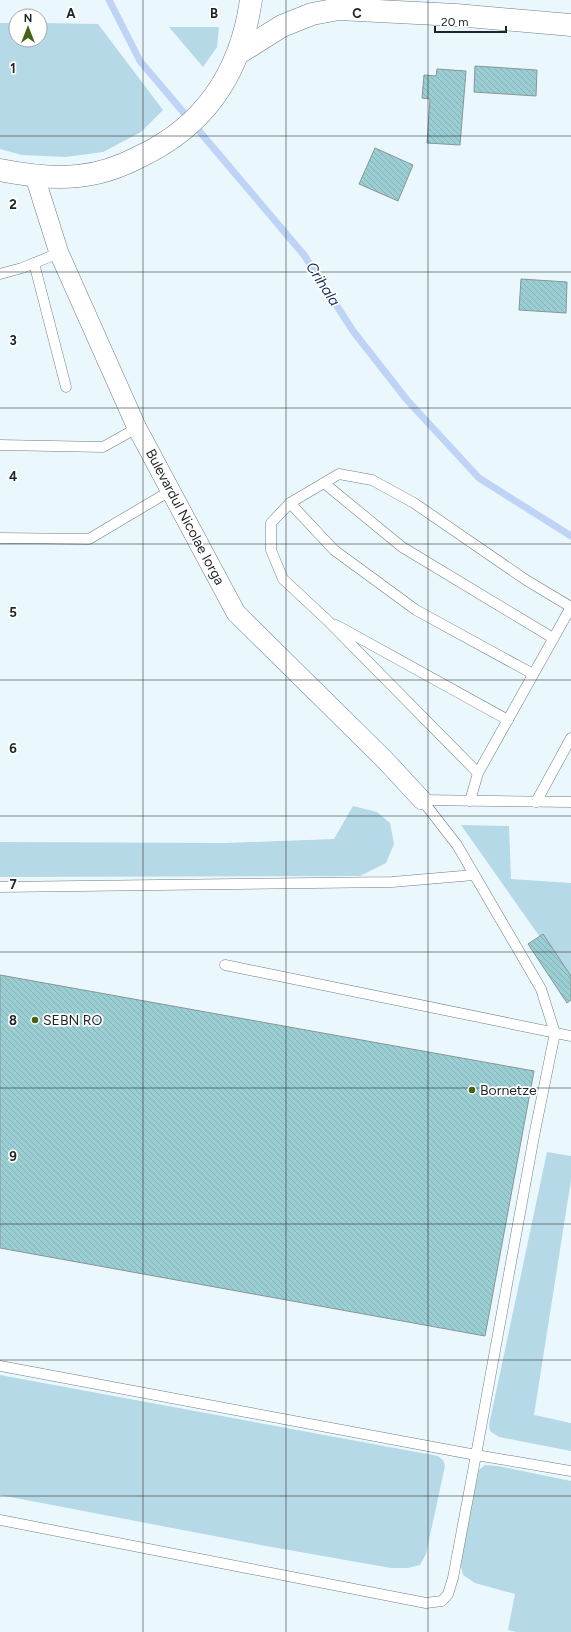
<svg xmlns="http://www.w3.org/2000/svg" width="571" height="1632" font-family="Figtree,sans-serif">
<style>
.grass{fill:#b6d9e7}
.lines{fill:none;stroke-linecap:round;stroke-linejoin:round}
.stream{stroke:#bfd3f7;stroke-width:7}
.building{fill:url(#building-back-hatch);stroke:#879697}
.lane-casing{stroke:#717d82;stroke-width:11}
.street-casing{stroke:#717d82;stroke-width:20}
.primary-casing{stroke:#717d82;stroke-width:23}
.lane{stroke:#fff;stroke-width:10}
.street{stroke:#fff;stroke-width:19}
.primary{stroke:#fff;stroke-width:22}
.grid{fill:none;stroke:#1f2426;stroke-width:1;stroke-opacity:0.55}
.poi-dot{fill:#486213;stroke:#fff;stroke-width:1.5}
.labels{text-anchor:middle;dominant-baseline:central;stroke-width:3.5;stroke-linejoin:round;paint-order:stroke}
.street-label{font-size:14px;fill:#1f2426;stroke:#fff}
.poi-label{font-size:14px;fill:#1f2426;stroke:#fff;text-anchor:start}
.water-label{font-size:15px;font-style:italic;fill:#18305c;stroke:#fff}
.grid-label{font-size:13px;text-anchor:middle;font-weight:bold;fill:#1f2426;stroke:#fff;stroke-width:3.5;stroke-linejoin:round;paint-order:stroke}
</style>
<defs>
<pattern id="building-back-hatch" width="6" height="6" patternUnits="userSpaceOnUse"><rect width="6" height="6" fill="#9aced3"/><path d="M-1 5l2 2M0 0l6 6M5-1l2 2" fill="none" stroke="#84b1b5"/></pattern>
</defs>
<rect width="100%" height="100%" fill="#eaf8fd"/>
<!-- grass -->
<g class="grass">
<polygon points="0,23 16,23 16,40 40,40 40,23 98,24 163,110 141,132 103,152 66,157 22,155 0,149"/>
<polygon points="169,27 219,27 217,47 203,67"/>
<polygon points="353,806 377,812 390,823 394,844 386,863 360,876 0,877 0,842 225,843 334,839"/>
<polygon points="461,825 509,826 511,879 571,883 571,981"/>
<polygon points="547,1152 571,1156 571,1180 534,1415 571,1423 571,1451 499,1437 490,1431 489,1425"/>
<polygon points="0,1375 438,1456 443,1460 445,1466 426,1554 420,1565 408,1568 391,1568 266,1546 0,1495"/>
<polygon points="485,1465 498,1466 571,1481 571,1632 517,1632 508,1630 515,1594 475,1583 463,1575 460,1561 479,1470"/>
</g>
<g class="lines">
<!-- stream -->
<polyline class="stream" points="109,0 140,61 304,255 353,331 407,400 479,478 571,536"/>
</g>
<!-- building -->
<g class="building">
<polygon points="475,66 537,70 536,96 474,92"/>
<polygon points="437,69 466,71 460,145 427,143 430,99 422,98 424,75 436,76"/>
<polygon points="375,148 413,165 398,201 359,184"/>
<polygon points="521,279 567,282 566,313 519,310"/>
<polygon points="543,934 571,976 571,1000 567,1003 528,944"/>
<polygon points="0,975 534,1071 485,1336 0,1248"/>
</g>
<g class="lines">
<defs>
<g id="lane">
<polyline points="34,263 66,387"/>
<polyline points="0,274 22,268 59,253"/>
<polyline points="0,445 103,447 137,428"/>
<polyline points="324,483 402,547 553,638"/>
<polyline points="290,503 334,550 416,610 533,674"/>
<polyline points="0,538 89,539 170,491"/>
<polyline points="336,625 508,720"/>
<polyline points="478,773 326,619 283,579 271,550 271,523 290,503 339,474 372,480 414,503 526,580 571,607"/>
<polyline points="422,800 457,845 541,989 555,1033 534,1136 476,1455 571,1471"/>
<polyline points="422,800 571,802"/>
<polyline points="470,801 478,773 571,607"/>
<polyline points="536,802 571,738"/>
<polyline points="0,887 392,882 474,875"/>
<polyline points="225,965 571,1036"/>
<polyline points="0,1366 476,1455 453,1578 448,1594 442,1601 426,1603 0,1520"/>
</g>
<polyline id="street" points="35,177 59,253 137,428 236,613 385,760 422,800"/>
<g id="primary">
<polyline points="239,53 282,26 312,14 339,9 456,15 571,25"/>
<path d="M 0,170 C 26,175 52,179 78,176 C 100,174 122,166 141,156 C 206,125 241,71 251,0"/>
</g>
</defs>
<!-- lane casing -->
<use href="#lane" class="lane-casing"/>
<!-- street casing -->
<use href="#street" class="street-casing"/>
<!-- primary casing -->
<use href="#primary" class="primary-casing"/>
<!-- lane -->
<use href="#lane" class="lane"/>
<!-- street -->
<use href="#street" class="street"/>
<!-- primary -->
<use href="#primary" class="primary"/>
</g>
<!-- grid -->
<path class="grid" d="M 143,0 L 143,1632M 286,0 L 286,1632M 428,0 L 428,1632M 0,136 L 571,136M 0,272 L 571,272M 0,408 L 571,408M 0,544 L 571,544M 0,680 L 571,680M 0,816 L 571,816M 0,952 L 571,952M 0,1088 L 571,1088M 0,1224 L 571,1224M 0,1360 L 571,1360M 0,1496 L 571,1496"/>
<!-- markers -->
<g class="poi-dot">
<circle cx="35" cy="1020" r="4"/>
<circle cx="472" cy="1090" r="4"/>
</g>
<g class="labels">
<!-- street labels -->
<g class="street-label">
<text transform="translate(185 517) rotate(62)">Bulevardul Nicolae Iorga</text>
</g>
<!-- poi labels -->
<g class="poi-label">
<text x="43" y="1020">SEBN RO</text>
<text x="480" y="1090">Bornetze</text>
</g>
<!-- water labels -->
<g class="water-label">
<text transform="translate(323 284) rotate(57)">Crihala</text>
</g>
</g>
<g class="grid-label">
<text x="71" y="18">A</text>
<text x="214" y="18">B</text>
<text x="357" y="18">C</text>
<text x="13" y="73">1</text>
<text x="13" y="209">2</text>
<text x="13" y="345">3</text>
<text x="13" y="481">4</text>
<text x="13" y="617">5</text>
<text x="13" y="753">6</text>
<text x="13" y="889">7</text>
<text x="13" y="1025">8</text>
<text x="13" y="1161">9</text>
</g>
<!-- north arrow -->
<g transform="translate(28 28)"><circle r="19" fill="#ffffff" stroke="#a5a7a8"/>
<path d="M0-3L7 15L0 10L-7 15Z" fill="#486213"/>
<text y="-6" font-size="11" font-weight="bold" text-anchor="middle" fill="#1f2426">N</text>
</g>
<!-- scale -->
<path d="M435 26v6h71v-6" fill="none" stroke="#1f2426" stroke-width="2"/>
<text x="441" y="26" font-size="12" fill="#1f2426" stroke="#ffffff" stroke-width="3" paint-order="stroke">20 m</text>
</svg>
